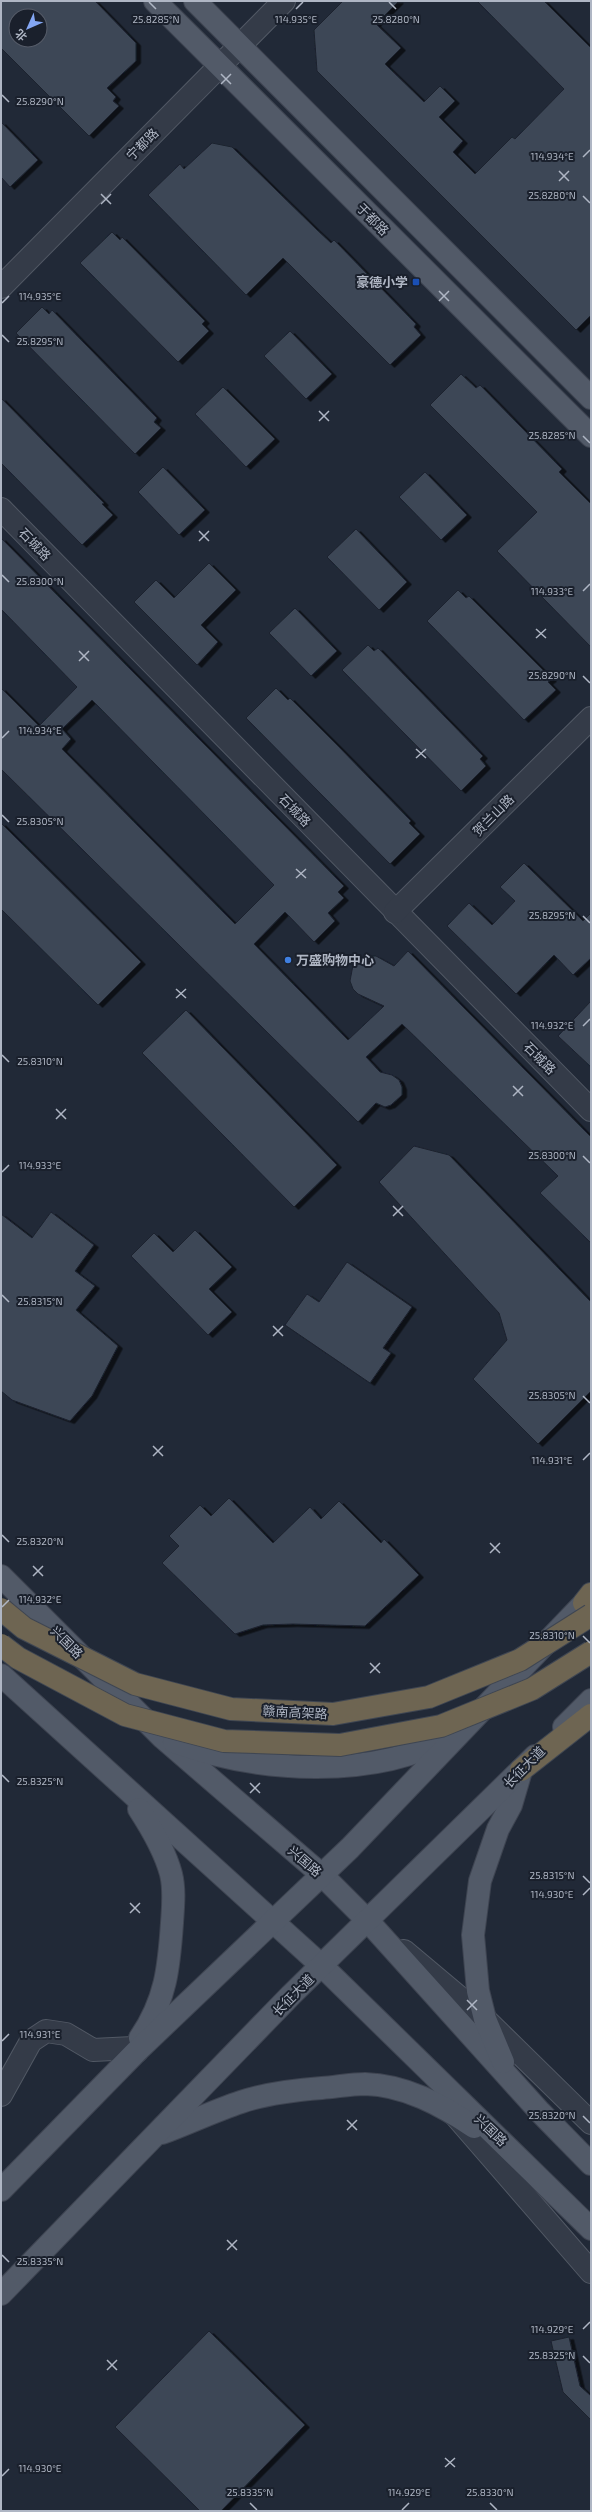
<svg xmlns="http://www.w3.org/2000/svg" width="592" height="2512" font-family="'Exo 2','Noto Sans SC',sans-serif">
<style>
.building{fill:#3d4757;stroke:#1c222e;fill-rule:evenodd;filter:url(#shadow)}
.lines{fill:none;stroke-linecap:round;stroke-linejoin:round}
.minor-casing{stroke:#525965;stroke-width:24}
.major-casing{stroke:#3e4451;stroke-width:24}
.highway-casing{stroke:#3f4652;stroke-width:24}
.minor{stroke:#343b48;stroke-width:22}
.major{stroke:#525a68;stroke-width:22}
.highway{stroke:#6e6552;stroke-width:22}
.highway-bridge-casing{stroke:#3f4652;stroke-width:24;stroke-linecap:butt}
.highway-bridge{stroke:#6e6552;stroke-width:22}
.ticks{fill:none;stroke:#afb6c4;stroke-width:1.5}
.transit-dot{fill:#1a4fb4;stroke:#1a202c;stroke-width:1.5}
.shop-dot{fill:#3f7fe0;stroke:#1a202c;stroke-width:1.5}
.labels{text-anchor:middle;dominant-baseline:central;stroke-width:4;stroke-linejoin:round;paint-order:stroke}
.street-label{font-size:13px;fill:#afb6c4;stroke:#1a202c}
.poi-label{font-size:13px;font-weight:bold;fill:#afb6c4;stroke:#1a202c;text-anchor:end}
.ticks-label{font-size:10px;text-anchor:middle;fill:#afb6c4;stroke:#1a202c;stroke-width:4;stroke-linejoin:round;paint-order:stroke}
</style>
<defs>
<filter id="shadow"><feDropShadow dx="4.5" dy="2.5" stdDeviation="0" flood-color="#0009"/></filter>
</defs>
<rect width="100%" height="100%" fill="#212937"/>
<!-- building -->
<g class="building">
<path d="M 1,1 L 95,1 L 136,43 L 136,61 L 107,88 L 116,97 L 113,101 L 119,106 L 89,136 L 1,48 ZM 16,16 L 40,16 L 40,40 L 16,40 Z"/>
<polygon points="343,1 399,1 376,24 401,48 385,64 424,102 440,86 455,101 439,117 463,141 453,152 475,174 512,137 515,139 564,89 477,1 544,1 591,48 591,315 576,330 317,71 314,30"/>
<polygon points="1,122 38,160 10,187 1,177"/>
<polygon points="212,143 232,147 316,229 331,243 334,240 416,324 414,327 421,335 390,365 283,258 246,295 148,195 180,164 184,169"/>
<polygon points="112,232 120,240 122,237 205,321 202,324 209,331 178,362 80,263"/>
<polygon points="42,307 49,314 52,310 157,418 154,422 161,428 135,454 16,333"/>
<polygon points="290,331 332,374 306,399 264,356"/>
<polygon points="461,374 476,388 480,385 562,469 559,472 591,504 591,647 497,551 537,512 430,405"/>
<polygon points="223,387 275,439 246,467 195,414"/>
<polygon points="1,398 104,503 102,504 113,515 82,545 1,463"/>
<polygon points="163,467 205,510 179,535 138,492"/>
<polygon points="425,472 467,515 441,540 399,497"/>
<polygon points="356,529 407,582 379,610 327,557"/>
<path d="M 1,538 L 344,886 L 338,892 L 344,898 L 328,913 L 335,921 L 314,942 L 285,912 L 254,944 L 348,1040 L 384,1006 L 358,994 L 353,989 L 350,981 L 353,965 L 359,959 L 367,956 L 376,956 L 394,966 L 408,951 L 591,1137 L 591,1243 L 540,1193 L 558,1176 L 402,1024 L 366,1057 L 380,1072 L 392,1075 L 399,1080 L 402,1087 L 402,1095 L 391,1105 L 385,1107 L 376,1103 L 358,1122 L 1,769 L 1,688 L 39,726 L 77,687 L 1,609 ZM 92,700 L 274,885 L 235,924 L 62,749 L 71,739 L 62,729 Z"/>
<polygon points="209,563 236,590 201,625 218,642 197,665 134,602 156,580 174,598"/>
<polygon points="458,590 466,598 469,596 552,679 548,682 556,690 524,720 427,621"/>
<polygon points="295,608 337,651 311,676 269,633"/>
<polygon points="368,645 374,651 378,648 483,756 480,759 486,766 461,791 342,670"/>
<polygon points="276,688 288,700 290,698 337,745 411,821 409,823 420,834 390,864 246,718"/>
<polygon points="1,823 141,962 98,1005 1,909"/>
<polygon points="524,863 583,921 591,913 591,958 573,975 554,955 516,994 447,926 469,903 492,925 515,901 500,887"/>
<polygon points="591,1001 591,1067 558,1036"/>
<polygon points="186,1010 337,1165 294,1207 142,1053"/>
<polygon points="414,1146 449,1155 591,1302 591,1391 538,1444 473,1379 507,1340 499,1313 379,1182"/>
<polygon points="51,1212 94,1245 75,1271 95,1286 76,1310 118,1346 92,1396 70,1421 12,1400 1,1391 1,1214 32,1238"/>
<polygon points="195,1230 232,1267 209,1289 232,1312 208,1335 131,1256 154,1233 173,1252"/>
<polygon points="347,1262 412,1307 383,1348 391,1353 370,1383 285,1325 307,1294 319,1302"/>
<polygon points="229,1498 273,1543 310,1507 321,1519 339,1501 381,1543 384,1539 419,1575 365,1626 293,1624 263,1625 235,1634 162,1563 179,1546 169,1536 200,1505 211,1516"/>
<polygon points="209,2331 305,2425 221,2511 200,2511 115,2427"/>
<polygon points="569,2337 580,2386 591,2396 591,2420 563,2392 551,2341"/>
</g>
<g class="lines">
<defs>
<g id="minor">
<polyline points="1,287 284,1"/>
<polyline points="1,509 591,1110"/>
<polyline points="395,912 591,718"/>
<polyline points="404,1951 485,2019 591,2123"/>
<polyline points="1,2095 31,2041 46,2031 66,2034 93,2050 133,2048 137,2051"/>
<polyline points="455,2115 591,2272"/>
</g>
<g id="major">
<polyline points="155,1 591,436"/>
<polyline points="195,1 591,398"/>
<polyline points="1,1576 163,1738 322,1875 367,1920 540,2112 591,2164"/>
<polyline points="1,1675 322,1966 591,2229"/>
<polyline points="564,1727 591,1700"/>
<path d="M 174,1742 C 256,1772 375,1781 453,1735"/>
<path d="M 139,1809 C 152,1829 165,1851 171,1874 C 175,1890 173,1907 172,1923 C 169,1967 166,2000 140,2038"/>
<polyline points="503,2062 485,2019 478,1991 473,1935 480,1881 498,1829 511,1805 521,1771"/>
<path d="M 162,2133 C 189,2123 214,2111 241,2102 C 268,2093 295,2090 322,2088 C 336,2087 351,2084 365,2084 C 405,2085 442,2105 474,2127"/>
<polyline points="1,2190 137,2051 350,1848 591,1596"/>
<polyline points="1,2294 291,1995 535,1756"/>
</g>
<g id="highway">
<polyline points="584,1603 591,1594"/>
<polyline points="521,1770 591,1715"/>
</g>
</defs>
<!-- minor casing -->
<use href="#minor" class="minor-casing"/>
<!-- major casing -->
<use href="#major" class="major-casing"/>
<!-- highway casing -->
<use href="#highway" class="highway-casing"/>
<!-- minor -->
<use href="#minor" class="minor"/>
<!-- major -->
<use href="#major" class="major"/>
<!-- highway -->
<use href="#highway" class="highway"/>
<defs>
<g id="highway-bridge">
<polyline points="1,1609 24,1628 135,1684 231,1709 333,1714 429,1697 520,1660 591,1615"/>
<polyline points="1,1645 18,1658 125,1715 224,1741 340,1745 441,1726 532,1689 591,1652"/>
</g>
</defs>
<!-- highway-bridge casing -->
<use href="#highway-bridge" class="highway-bridge-casing"/>
<!-- highway-bridge -->
<use href="#highway-bridge" class="highway-bridge"/>
</g>
<!-- ticks -->
<path class="ticks" d="M 149,2 L 156,9M 389,2 L 396,9M 296,9 L 303,2M 221,74 L 231,84M 221,84 L 231,74M 2,95 L 9,102M 583,157 L 590,150M 559,171 L 569,181M 559,181 L 569,171M 101,194 L 111,204M 583,196 L 590,203M 101,204 L 111,194M 439,291 L 449,301M 439,301 L 449,291M 2,303 L 9,296M 2,335 L 9,342M 319,411 L 329,421M 319,421 L 329,411M 583,436 L 590,443M 199,531 L 209,541M 199,541 L 209,531M 2,575 L 9,582M 583,591 L 590,584M 536,629 L 546,638M 536,638 L 546,629M 79,651 L 89,661M 79,661 L 89,651M 583,676 L 590,683M 2,738 L 9,731M 416,749 L 426,758M 416,758 L 426,749M 2,815 L 9,822M 296,869 L 306,878M 296,878 L 306,869M 583,916 L 590,923M 176,989 L 186,998M 176,998 L 186,989M 583,1026 L 590,1019M 2,1055 L 9,1062M 513,1086 L 523,1096M 513,1096 L 523,1086M 56,1109 L 66,1119M 56,1119 L 66,1109M 583,1156 L 590,1163M 2,1172 L 9,1165M 393,1206 L 403,1216M 393,1216 L 403,1206M 2,1295 L 9,1302M 273,1326 L 283,1336M 273,1336 L 283,1326M 583,1396 L 590,1403M 153,1446 L 163,1456M 153,1456 L 163,1446M 583,1460 L 590,1453M 2,1535 L 9,1542M 490,1543 L 500,1553M 490,1553 L 500,1543M 33,1566 L 43,1576M 33,1576 L 43,1566M 2,1607 L 9,1600M 583,1636 L 590,1643M 370,1663 L 380,1673M 370,1673 L 380,1663M 2,1775 L 9,1782M 250,1783 L 260,1793M 250,1793 L 260,1783M 583,1876 L 590,1883M 583,1895 L 590,1888M 130,1903 L 140,1913M 130,1913 L 140,1903M 467,2000 L 477,2010M 467,2010 L 477,2000M 2,2041 L 9,2034M 583,2116 L 590,2123M 347,2120 L 357,2130M 347,2130 L 357,2120M 227,2240 L 237,2250M 227,2250 L 237,2240M 2,2255 L 9,2262M 583,2329 L 590,2322M 583,2356 L 590,2363M 107,2360 L 117,2370M 107,2370 L 117,2360M 445,2458 L 455,2467M 445,2467 L 455,2458M 2,2476 L 9,2469M 250,2503 L 257,2510M 490,2503 L 497,2510M 402,2510 L 409,2503"/>
<!-- markers -->
<rect class="transit-dot" x="412" y="278" width="8" height="8" rx="2"/>
<circle class="shop-dot" cx="288" cy="960" r="4"/>
<g class="labels">
<!-- street labels -->
<g class="street-label">
<text transform="translate(142 144) rotate(-45)">宁都路</text>
<text transform="translate(373 219) rotate(45)">于都路</text>
<text transform="translate(35 544) rotate(46)">石城路</text>
<text transform="translate(295 810) rotate(46)">石城路</text>
<text transform="translate(493 815) rotate(-45)">贺兰山路</text>
<text transform="translate(540 1058) rotate(45)">石城路</text>
<text transform="translate(67 1642) rotate(45)">兴国路</text>
<text transform="translate(295 1712) rotate(3)">赣南高架路</text>
<text transform="translate(524 1767) rotate(-45)">长征大道</text>
<text transform="translate(305 1861) rotate(41)">兴国路</text>
<text transform="translate(293 1995) rotate(-45)">长征大道</text>
<text transform="translate(491 2130) rotate(44)">兴国路</text>
</g>
<!-- poi labels -->
<g class="poi-label">
<text x="408" y="282">豪德小学</text>
<text x="296" y="960" text-anchor="start">万盛购物中心</text>
</g>
</g>
<g class="ticks-label">
<text x="156" y="23">25.8285°N</text>
<text x="296" y="23">114.935°E</text>
<text x="396" y="23">25.8280°N</text>
<text x="40" y="105">25.8290°N</text>
<text x="552" y="160">114.934°E</text>
<text x="552" y="199">25.8280°N</text>
<text x="40" y="300">114.935°E</text>
<text x="40" y="345">25.8295°N</text>
<text x="552" y="439">25.8285°N</text>
<text x="40" y="585">25.8300°N</text>
<text x="552" y="595">114.933°E</text>
<text x="552" y="679">25.8290°N</text>
<text x="40" y="734">114.934°E</text>
<text x="40" y="825">25.8305°N</text>
<text x="552" y="919">25.8295°N</text>
<text x="552" y="1029">114.932°E</text>
<text x="40" y="1065">25.8310°N</text>
<text x="552" y="1159">25.8300°N</text>
<text x="40" y="1169">114.933°E</text>
<text x="40" y="1305">25.8315°N</text>
<text x="552" y="1399">25.8305°N</text>
<text x="552" y="1464">114.931°E</text>
<text x="40" y="1545">25.8320°N</text>
<text x="40" y="1603">114.932°E</text>
<text x="552" y="1639">25.8310°N</text>
<text x="40" y="1785">25.8325°N</text>
<text x="552" y="1879">25.8315°N</text>
<text x="552" y="1898">114.930°E</text>
<text x="40" y="2038">114.931°E</text>
<text x="552" y="2119">25.8320°N</text>
<text x="40" y="2265">25.8335°N</text>
<text x="552" y="2333">114.929°E</text>
<text x="552" y="2359">25.8325°N</text>
<text x="40" y="2472">114.930°E</text>
<text x="250" y="2496">25.8335°N</text>
<text x="409" y="2496">114.929°E</text>
<text x="490" y="2496">25.8330°N</text>
</g>
<!-- border -->
<rect width="592" height="2512" fill="none" stroke="#afb6c4" stroke-width="4"/>
<!-- north arrow -->
<g transform="translate(28 28) rotate(225)"><circle r="19" fill="#1a202c" stroke="#565c69"/>
<path d="M0-3L7 15L0 10L-7 15Z" fill="#84a7f4"/>
<text y="-6" font-size="11" font-weight="bold" text-anchor="middle" fill="#afb6c4">北</text>
</g>
</svg>
